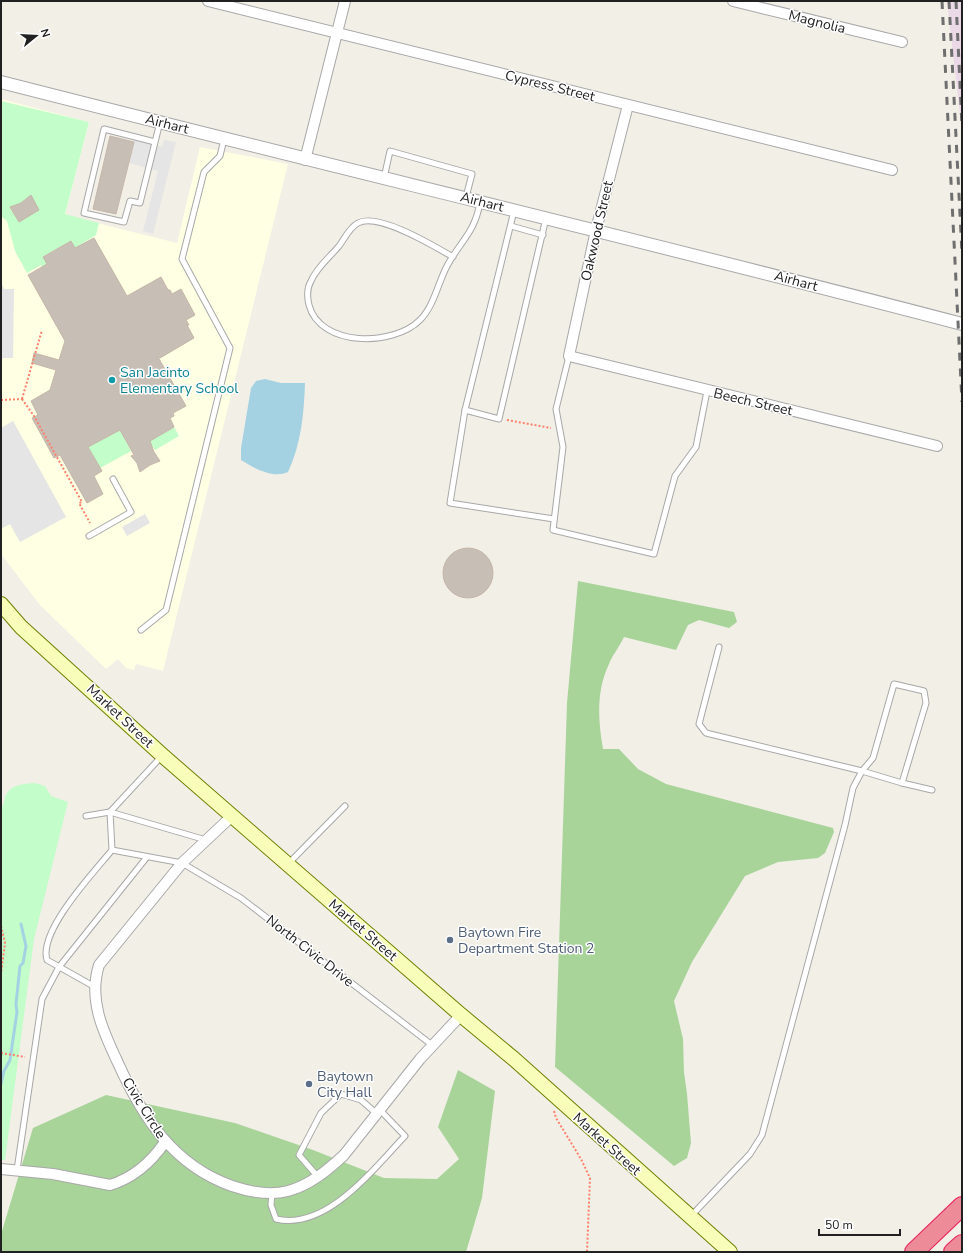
<svg xmlns="http://www.w3.org/2000/svg" width="963" height="1253" font-family="'Nunito Sans',sans-serif">
<style>
.industrial{fill:#ecd9e7}
.education{fill:#feffe3}
.forest{fill:#a8d49a}
.park{fill:#c3fdca}
.parking{fill:#e5e5e5}
.water{fill:#a5d2e2}
.lines{fill:none;stroke-linecap:round;stroke-linejoin:round}
.stream{stroke:#a5d2e2;stroke-width:3}
.building{fill:#c7beb6;stroke:#c5b6a8}
.service-casing{stroke:#a8a8a8;stroke-width:7}
.minor-casing{stroke:#a8a8a8;stroke-width:12}
.tertiary-casing{stroke:#a8a8a8;stroke-width:14}
.secondary-casing{stroke:#6e8000;stroke-width:16}
.motorway-casing{stroke:#e81d5b;stroke-width:20}
.path{stroke:#ff806b;stroke-width:2;stroke-dasharray:2 2;stroke-linecap:butt}
.service{stroke:#fff;stroke-width:5}
.minor{stroke:#fff;stroke-width:10}
.tertiary{stroke:#fff;stroke-width:12}
.secondary{stroke:#f8feba;stroke-width:14}
.motorway{stroke:#ed8b99;stroke-width:18}
.rail{stroke:#6f6f6f;stroke-width:3;stroke-dasharray:8 8;stroke-linecap:butt}
.culture-dot{fill:#0f9aa8;stroke:#fff;stroke-width:1.5}
.service-dot{fill:#5c6f8a;stroke:#fff;stroke-width:1.5}
.labels{text-anchor:middle;dominant-baseline:central;stroke-width:3;stroke-linejoin:round;paint-order:stroke}
.street-label{font-size:14px;fill:#212121;stroke:#fff}
.culture-label{font-size:14px;fill:#0d838f;stroke:#fff;text-anchor:start}
.service-label{font-size:14px;fill:#4e5e75;stroke:#fff;text-anchor:start}
</style>
<rect width="100%" height="100%" fill="#f2efe7"/>
<!-- industrial -->
<polygon class="industrial" points="947,1 962,1 962,133"/>
<!-- education -->
<polygon class="education" points="1,99 89,122 65,215 177,243 200,147 288,164 163,671 136,664 134,670 126,668 118,659 106,669 40,605 1,554"/>
<!-- forest -->
<g class="forest">
<path d="M 578,581 L 734,612 L 737,622 L 729,628 L 699,620 L 688,625 L 676,650 L 624,637 C 620,646 613,654 609,664 C 596,691 598,721 603,749 L 619,749 L 638,769 L 666,784 L 833,828 L 834,832 L 825,853 L 818,858 L 778,862 L 745,876 L 692,962 L 674,1001 L 683,1039 L 684,1072 L 687,1094 L 691,1143 L 687,1158 L 674,1166 L 555,1067 L 567,703 Z"/>
<polygon points="458,1070 495,1091 482,1198 466,1252 1,1252 2,1231 33,1128 106,1095 235,1123 313,1150 384,1178 437,1179 459,1159 438,1127"/>
</g>
<!-- park -->
<g class="park">
<polygon points="1,101 89,122 65,214 99,223 96,235 75,248 71,241 44,256 47,264 42,267 41,265 27,273 15,251 7,221 1,216"/>
<polygon points="174,427 179,436 155,450 149,441"/>
<polygon points="120,430 131,451 100,468 88,447"/>
<path d="M 35,783 L 45,786 L 51,796 L 68,802 L 34,939 L 5,1160 L 1,1160 L 1,809 C 4,805 4,802 5,797 C 10,784 24,784 35,783 Z"/>
</g>
<!-- parking -->
<g class="parking">
<polygon points="134,140 162,147 164,140 176,142 153,234 143,231 158,171 129,163"/>
<polygon points="1,283 4,289 14,289 13,358 3,358 1,361"/>
<polygon points="13,421 66,517 20,542 10,524 1,529 1,428"/>
<polygon points="145,514 150,523 127,536 122,527"/>
</g>
<!-- water -->
<path class="water" d="M 265,379 L 281,383 L 305,383 C 304,414 301,444 288,472 C 273,479 254,468 241,460 L 241,448 L 251,388 L 256,381 Z"/>
<g class="lines">
<!-- stream -->
<polyline class="stream" points="1,1084 4,1071 10,1060 17,1012 16,1004 20,966 23,963 26,946 21,924"/>
</g>
<!-- building -->
<g class="building">
<polygon points="110,136 134,142 116,214 93,209"/>
<polygon points="31,195 39,210 19,222 10,207 21,203"/>
<polygon points="94,238 127,296 161,277 168,290 170,290 172,294 181,289 195,315 186,320 189,325 187,325 194,338 160,358 158,357 186,406 173,413 174,416 170,418 174,427 150,441 154,452 160,461 150,465 140,472 137,463 131,456 134,455 120,430 88,447 102,471 94,476 103,494 87,503 60,455 54,458 32,418 38,415 31,401 50,390 56,370 32,363 34,353 59,360 65,341 28,275 47,264 43,257 71,241 75,248"/>
<circle cx="468" cy="573" r="25"/>
</g>
<g class="lines">
<defs>
<g id="service">
<polyline points="155,142 104,129 84,213 124,222 130,201 140,203 160,122"/>
<polyline points="384,178 390,151 472,174 466,197"/>
<polyline points="514,211 465,410 499,419 546,218"/>
<polyline points="511,226 543,235"/>
<path d="M 453,257 C 434,246 378,212 358,223 C 349,228 345,238 339,246 C 329,258 317,267 311,281 C 307,288 307,297 309,305 C 320,347 393,347 420,320 C 434,306 438,283 447,266 C 461,240 474,234 480,203"/>
<polyline points="569,356 556,409 563,447 553,530 654,554 675,476 696,447 707,391"/>
<polyline points="465,410 450,503 554,519"/>
<polyline points="89,536 131,512 113,479"/>
<polyline points="141,630 166,610 230,348 182,259 204,172 220,156 224,139"/>
<polyline points="719,647 699,724 706,733 862,771 902,783"/>
<polyline points="86,816 110,812 206,840"/>
<polyline points="112,850 182,863 241,898 432,1045"/>
<polyline points="288,864 345,806"/>
<path d="M 95,987 L 47,960 C 38,931 95,871 112,850 L 110,812 L 161,757"/>
<polyline points="17,1170 42,999 59,967 147,857"/>
<polyline points="318,1177 299,1155 321,1113 341,1094 361,1100 377,1114"/>
<path d="M 272,1193 L 271,1205 L 276,1219 C 327,1231 374,1168 405,1136 L 380,1110"/>
<polyline points="691,1216 750,1154 762,1135 845,825 853,788 862,771 873,758 894,684 924,691 926,703 902,783 932,790"/>
</g>
<g id="minor">
<polyline points="208,1 892,170"/>
<polyline points="733,1 902,42"/>
<polyline points="628,105 596,230 569,356 937,446"/>
<polyline points="305,160 345,1"/>
<path d="M 232,816 L 182,863 L 99,965 C 88,1000 103,1031 118,1063 C 143,1118 173,1165 232,1186 C 250,1192 269,1196 288,1191 C 310,1185 328,1170 344,1155 L 420,1059 L 461,1015"/>
<path d="M 1,1169 L 53,1174 L 110,1185 C 133,1178 152,1161 165,1142"/>
</g>
<path id="tertiary" d="M 1,82 C 321,164 642,240 962,324"/>
<polyline id="secondary" points="1,604 21,627 162,755 461,1015 514,1059 730,1252"/>
<g id="motorway">
<polyline points="914,1252 962,1206"/>
<polyline points="953,1252 962,1244"/>
</g>
</defs>
<!-- service casing -->
<use href="#service" class="service-casing"/>
<!-- minor casing -->
<use href="#minor" class="minor-casing"/>
<!-- tertiary casing -->
<use href="#tertiary" class="tertiary-casing"/>
<!-- secondary casing -->
<use href="#secondary" class="secondary-casing"/>
<!-- motorway casing -->
<use href="#motorway" class="motorway-casing"/>
<!-- path -->
<g class="path">
<polyline points="22,399 34,416 82,502 79,503 90,523"/>
<polyline points="22,399 42,330"/>
<polyline points="1,400 22,399"/>
<polyline points="507,420 551,428"/>
<polyline points="1,926 5,943 1,974"/>
<polyline points="1,1053 25,1057"/>
<polyline points="554,1111 556,1118 581,1159 590,1178 587,1252"/>
</g>
<!-- service -->
<use href="#service" class="service"/>
<!-- minor -->
<use href="#minor" class="minor"/>
<!-- tertiary -->
<use href="#tertiary" class="tertiary"/>
<!-- secondary -->
<use href="#secondary" class="secondary"/>
<!-- motorway -->
<use href="#motorway" class="motorway"/>
<!-- rail -->
<g class="rail">
<polyline points="942,1 962,402"/>
<polyline points="949,1 962,253"/>
<polyline points="956,1 962,126"/>
</g>
</g>
<!-- markers -->
<circle class="culture-dot" cx="112" cy="380" r="4"/>
<g class="service-dot">
<circle cx="450" cy="940" r="4"/>
<circle cx="309" cy="1084" r="4"/>
</g>
<g class="labels">
<!-- street labels -->
<g class="street-label">
<text transform="translate(817 22) rotate(14)">Magnolia</text>
<text transform="translate(550 86) rotate(14)">Cypress Street</text>
<text transform="translate(167 124) rotate(14)">Airhart</text>
<text transform="translate(482 202) rotate(14)">Airhart</text>
<text transform="translate(597 231) rotate(-77)">Oakwood Street</text>
<text transform="translate(796 281) rotate(15)">Airhart</text>
<text transform="translate(753 402) rotate(13)">Beech Street</text>
<text transform="translate(120 716) rotate(43)">Market Street</text>
<text transform="translate(363 930) rotate(41)">Market Street</text>
<text transform="translate(310 951) rotate(38)">North Civic Drive</text>
<text transform="translate(144 1108) rotate(58)">Civic Circle</text>
<text transform="translate(607 1144) rotate(42)">Market Street</text>
</g>
<!-- culture labels -->
<g class="culture-label">
<text x="120" y="372">San Jacinto<tspan x="120" dy="16">Elementary School</tspan></text>
</g>
<!-- service labels -->
<g class="service-label">
<text x="458" y="932">Baytown Fire<tspan x="458" dy="16">Department Station 2</tspan></text>
<text x="317" y="1076">Baytown<tspan x="317" dy="16">City Hall</tspan></text>
</g>
</g>
<!-- border -->
<rect width="963" height="1253" fill="none" stroke="#212121" stroke-width="4"/>
<!-- north arrow -->
<g transform="translate(36 36) rotate(72)" stroke="#ffffff" stroke-width="3" paint-order="stroke">
<path d="M0-3L7 15L0 10L-7 15Z" fill="#212121"/>
<text y="-6" font-size="11" font-weight="bold" text-anchor="middle" fill="#212121">N</text>
</g>
<!-- scale -->
<path d="M819 1229v6h81v-6" fill="none" stroke="#212121" stroke-width="2"/>
<text x="825" y="1229" font-size="12" fill="#212121" stroke="#ffffff" stroke-width="3" paint-order="stroke">50 m</text>
</svg>
